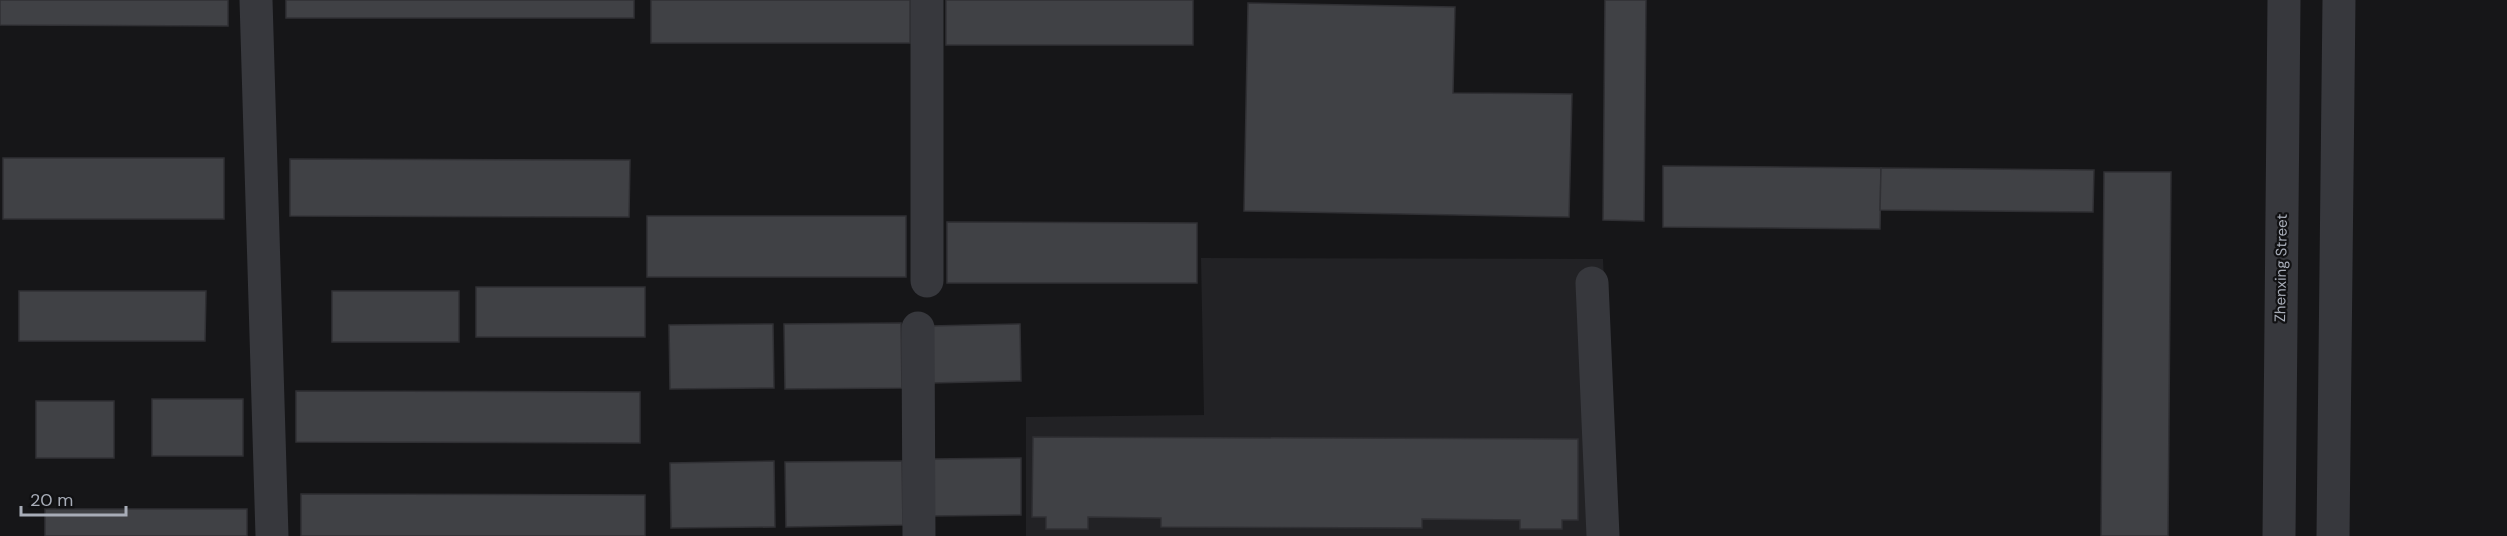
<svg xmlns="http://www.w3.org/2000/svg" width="2507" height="536" font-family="'DM Sans',sans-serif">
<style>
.built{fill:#222225}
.building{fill:#404145;stroke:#303034;stroke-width:1.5}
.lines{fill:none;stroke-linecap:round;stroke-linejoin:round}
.minor{stroke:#37383d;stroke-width:33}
.labels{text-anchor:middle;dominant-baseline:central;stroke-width:4.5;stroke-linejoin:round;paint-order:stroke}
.street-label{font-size:15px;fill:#a8adb8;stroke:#111113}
</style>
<rect width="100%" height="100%" fill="#161618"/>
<!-- built -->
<polygon class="built" points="1201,258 1603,259 1615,536 1026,536 1026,417 1204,415"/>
<!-- building -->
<g class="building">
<polygon points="0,0 228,0 228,26 0,25"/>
<rect x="286" y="0" width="348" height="18"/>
<rect x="651" y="0" width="259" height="43"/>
<rect x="946" y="0" width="247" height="45"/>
<polygon points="1605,0 1646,0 1644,221 1603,220"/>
<polygon points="1248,3 1455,7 1453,93 1572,94 1569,217 1244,211"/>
<rect x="3" y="158" width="221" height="61"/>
<polygon points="290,159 630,160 629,217 290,216"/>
<polygon points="1663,166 1881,168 1880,229 1663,227"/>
<polygon points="1881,168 2094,170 2093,212 1880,210"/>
<polygon points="2104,172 2171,172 2168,536 2101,536"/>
<rect x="647" y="216" width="259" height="61"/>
<polygon points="947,222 1197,223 1197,283 947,283"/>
<rect x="476" y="287" width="169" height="50"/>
<polygon points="19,291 206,291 205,341 19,341"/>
<rect x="332" y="291" width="127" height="51"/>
<polygon points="901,323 902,388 785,389 784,324"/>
<polygon points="773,324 774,388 670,389 669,325"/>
<polygon points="1020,324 1021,381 931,383 930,326"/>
<polygon points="296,391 640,392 640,443 296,442"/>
<rect x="152" y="399" width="91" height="57"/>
<rect x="36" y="401" width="78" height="57"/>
<polygon points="1033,437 1578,439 1578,520 1562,520 1562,529 1520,529 1520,520 1422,519 1422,528 1161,527 1161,518 1088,517 1088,529 1046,529 1046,517 1032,517"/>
<polygon points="1021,458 1021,515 932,516 931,459"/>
<polygon points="774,461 775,527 671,528 670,463"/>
<polygon points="902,461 903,525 786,527 785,462"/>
<polygon points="301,494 645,495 645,536 301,536"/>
<rect x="45" y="509" width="202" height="27"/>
</g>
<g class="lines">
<!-- minor -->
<g class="minor">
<polyline points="256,0 272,536"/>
<polyline points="927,281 927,0"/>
<polyline points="1592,283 1603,536"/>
<polyline points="918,328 919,536"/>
<polyline points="2279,536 2284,0"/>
<polyline points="2333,536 2339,0"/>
</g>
</g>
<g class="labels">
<!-- street labels -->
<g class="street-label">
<text transform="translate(2281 268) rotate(-89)">Zhenxing Street</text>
</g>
</g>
<!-- scale -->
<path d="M21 506v9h105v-9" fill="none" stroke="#a8adb8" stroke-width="3"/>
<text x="30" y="506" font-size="18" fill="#a8adb8" stroke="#111113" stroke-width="4.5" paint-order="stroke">20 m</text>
</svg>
